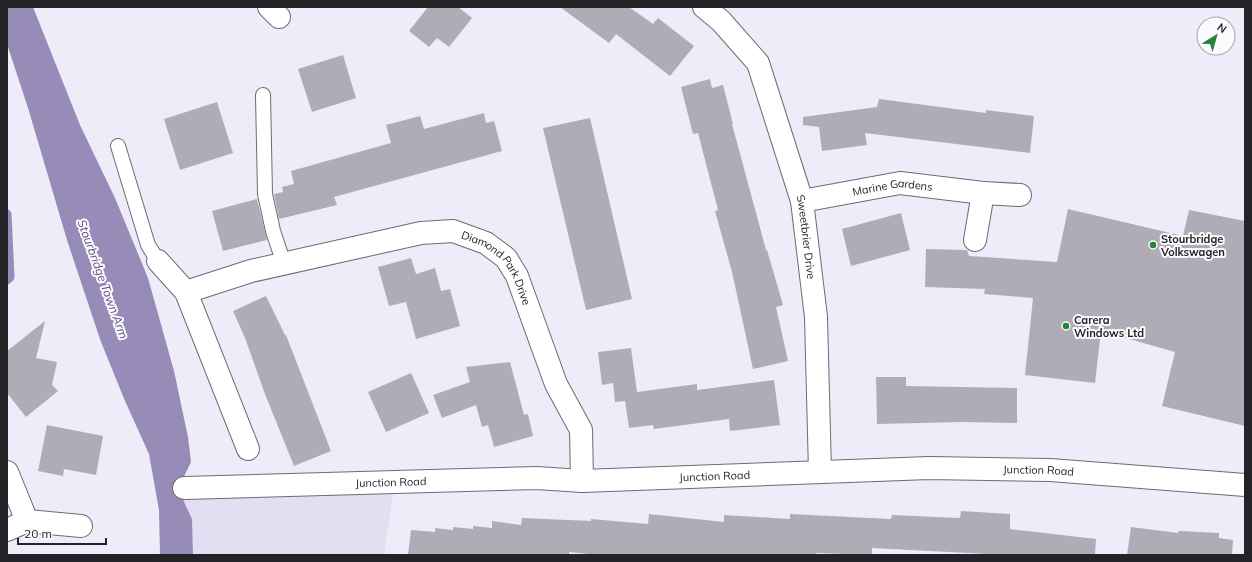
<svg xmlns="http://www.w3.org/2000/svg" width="1252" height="562" font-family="Mulish,sans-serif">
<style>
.built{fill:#e3def2}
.water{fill:#978cb7}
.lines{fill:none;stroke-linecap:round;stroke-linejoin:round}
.stream{stroke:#978cb7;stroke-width:9}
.building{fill:#afacb8}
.service-casing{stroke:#6d6a75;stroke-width:16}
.minor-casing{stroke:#6d6a75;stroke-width:24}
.service{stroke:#fff;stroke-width:14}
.minor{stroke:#fff;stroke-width:22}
.poi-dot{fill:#228538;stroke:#fbfbfd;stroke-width:1.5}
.labels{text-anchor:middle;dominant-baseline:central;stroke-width:4;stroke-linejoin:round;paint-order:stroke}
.street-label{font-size:11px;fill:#242328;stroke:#fbfbfd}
.poi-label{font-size:11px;font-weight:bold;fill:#242328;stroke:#fbfbfd;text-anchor:start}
.water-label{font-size:12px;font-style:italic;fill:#5c4a84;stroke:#fbfbfd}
</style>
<rect width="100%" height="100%" fill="#efecf9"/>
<!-- built -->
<polygon class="built" points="393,494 384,555 193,555 192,519 181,498 185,495"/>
<!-- water -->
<polygon class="water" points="7,7 33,7 80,125 115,198 148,278 174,371 188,437 191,462 178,489 192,519 193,555 160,555 159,510 149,454 125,401 101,342 67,240 28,108 7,44"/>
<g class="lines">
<!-- stream -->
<polyline class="stream" points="7,214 10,277 7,280"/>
</g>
<!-- building -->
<g class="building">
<polygon points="428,7 458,7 472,18 449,47 437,38 429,47 409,31"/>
<polygon points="560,7 629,7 653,24 658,18 694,46 670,76 616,34 609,43"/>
<polygon points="343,55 356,98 312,112 298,69"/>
<polygon points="710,79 712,88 723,85 733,124 732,124 766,250 767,250 783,305 776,307 788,361 753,369 732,272 715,211 718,210 698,133 693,134 681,87"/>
<polygon points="879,99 986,113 986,110 1034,116 1030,153 865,133 867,145 822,151 819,127 803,125 803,117 877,107"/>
<polygon points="217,102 233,153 180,170 164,119"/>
<polygon points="484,113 486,123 494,121 502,151 334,197 337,205 279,219 274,194 283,192 282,187 294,184 291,171 391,143 386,125 420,116 424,129"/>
<polygon points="590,118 632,299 586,310 543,128"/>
<polygon points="257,199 267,240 223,251 212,211"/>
<polygon points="1068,209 1183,236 1189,210 1245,221 1245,426 1162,406 1175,352 1101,331 1095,383 1025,375 1033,298 984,294 985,289 925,287 926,249 967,250 969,256 1057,262"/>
<polygon points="901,213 910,250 851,266 842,229"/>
<polygon points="411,258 416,274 435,268 441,291 450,289 460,326 416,339 406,302 389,306 378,267"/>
<polygon points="266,296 285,335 286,335 331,451 294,466 265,394 245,338 233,311"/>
<polygon points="45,321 36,358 57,362 52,385 58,391 26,417 7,393 7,351"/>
<polygon points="631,348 637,392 697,384 697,390 774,380 780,425 730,431 729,419 654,429 653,425 629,428 625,401 615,402 613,383 602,385 598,352"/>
<polygon points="510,362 524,415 528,414 533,436 494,447 488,425 482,427 476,405 442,418 433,395 470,382 466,367"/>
<polygon points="411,373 429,413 386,432 368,392"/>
<polygon points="876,377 906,377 906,386 1017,388 1017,423 962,422 877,424"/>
<polygon points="47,425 103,436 96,475 64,469 63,476 38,471"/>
<polygon points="961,511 1010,514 1010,529 1096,539 1095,555 1007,555 872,548 872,555 816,553 815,555 598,555 569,552 569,555 408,555 411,530 435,532 435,528 453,530 453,527 473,529 473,526 492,528 492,521 521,525 522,518 591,521 591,519 648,524 649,514 724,522 724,515 790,519 790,514 891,519 892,515 960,518"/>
<polygon points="1131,527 1178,533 1179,531 1219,533 1219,538 1233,540 1232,555 1127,555"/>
</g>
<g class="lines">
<defs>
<g id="service">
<polyline points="263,95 265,194 273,231 284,264"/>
<polyline points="118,146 148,245 158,261"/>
</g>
<g id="minor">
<polyline points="269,7 279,17"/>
<path id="s1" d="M 704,7 L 721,21 L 758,63 L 802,201 L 816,317 L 820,472"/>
<path id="s2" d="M 802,201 L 900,183 L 983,193 L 1020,195"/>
<polyline points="975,240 983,193"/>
<polyline points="158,261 186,292 248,449"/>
<path id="s3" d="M 186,292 L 251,271 L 421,233 L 453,231 L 486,243 L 506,258 L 517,276 L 556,384 L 581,430 L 582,481"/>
<polyline points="7,472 27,521"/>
<path id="s4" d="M 184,488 L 537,478 L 582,481 L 929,468 L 1050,470 L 1245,485"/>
<polyline points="7,530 27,521 81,526"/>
</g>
</defs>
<!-- service casing -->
<use href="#service" class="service-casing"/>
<!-- minor casing -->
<use href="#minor" class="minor-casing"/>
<!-- service -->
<use href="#service" class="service"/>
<!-- minor -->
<use href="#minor" class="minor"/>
</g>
<!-- markers -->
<g class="poi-dot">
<circle cx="1153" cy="245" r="4"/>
<circle cx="1066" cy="326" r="4"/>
</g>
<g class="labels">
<!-- street labels -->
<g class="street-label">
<text stroke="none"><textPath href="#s2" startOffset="92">Marine Gardens</textPath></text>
<text stroke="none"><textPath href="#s1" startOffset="259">Sweetbrier Drive</textPath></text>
<text stroke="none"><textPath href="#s3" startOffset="335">Diamond Park Drive</textPath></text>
<text stroke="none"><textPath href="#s4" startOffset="855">Junction Road</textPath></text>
<text stroke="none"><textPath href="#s4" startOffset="531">Junction Road</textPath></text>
<text stroke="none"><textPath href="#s4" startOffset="207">Junction Road</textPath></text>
</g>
<!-- poi labels -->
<g class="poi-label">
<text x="1161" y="239">Stourbridge<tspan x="1161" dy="13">Volkswagen</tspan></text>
<text x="1074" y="320">Carera<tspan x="1074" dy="13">Windows Ltd</tspan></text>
</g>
<!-- water labels -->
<g class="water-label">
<text transform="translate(103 279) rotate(70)">Stourbridge Town Arm</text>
</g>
</g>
<!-- border -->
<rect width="1252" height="562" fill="none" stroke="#242328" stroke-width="16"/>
<!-- north arrow -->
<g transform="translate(1216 36) rotate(37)"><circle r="19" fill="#fbfbfd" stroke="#a5a5a8"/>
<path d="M0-3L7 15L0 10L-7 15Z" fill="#228538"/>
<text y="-6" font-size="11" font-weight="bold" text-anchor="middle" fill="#242328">N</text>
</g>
<!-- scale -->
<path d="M18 538v6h88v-6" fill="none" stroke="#242328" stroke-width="2"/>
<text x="24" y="538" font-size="12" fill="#242328" stroke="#fbfbfd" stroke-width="3" paint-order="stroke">20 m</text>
</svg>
